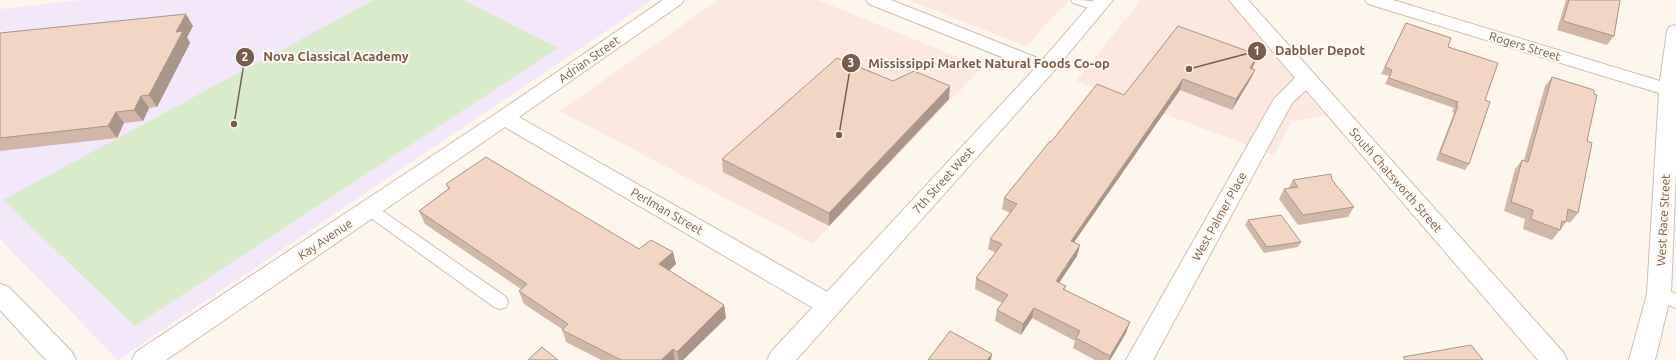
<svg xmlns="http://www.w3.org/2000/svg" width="1676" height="360" font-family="Ubuntu,sans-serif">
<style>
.commercial{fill:#fde8e0}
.education{fill:#f3e8fa}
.green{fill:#d8ecc9}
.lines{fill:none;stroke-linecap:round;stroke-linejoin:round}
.lane-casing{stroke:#d1beb0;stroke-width:2}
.street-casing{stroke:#d1beb0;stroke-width:2}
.secondary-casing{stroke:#d6c0b0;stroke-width:2}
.lane{fill:#fff;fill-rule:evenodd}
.street{fill:#fff;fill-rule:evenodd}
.secondary{fill:#fff;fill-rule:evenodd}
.wall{fill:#d1b7a8}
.shaded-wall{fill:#aa9588}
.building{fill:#f3d5c3;stroke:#aa9588}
.labels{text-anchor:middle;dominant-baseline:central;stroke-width:4;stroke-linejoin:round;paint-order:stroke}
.street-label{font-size:12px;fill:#7a5c4d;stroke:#fffaf3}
.leader{fill:none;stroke:#7a5c4d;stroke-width:1.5}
.callout-dot{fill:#7a5c4d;stroke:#fffaf3;stroke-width:1.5}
.mark-label{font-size:12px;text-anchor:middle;font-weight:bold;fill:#fff}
.callout-label{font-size:13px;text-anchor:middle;font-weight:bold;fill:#7a5c4d;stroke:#fffaf3;stroke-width:4;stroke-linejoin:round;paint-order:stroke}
</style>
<rect width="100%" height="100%" fill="#fdf6ec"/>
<!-- commercial -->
<g class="commercial">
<polygon points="718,0 818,0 982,67 813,244 560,111"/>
<polygon points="908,0 1069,0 1026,46"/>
<polygon points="1141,0 1227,0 1325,115 1291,122 1274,155 1076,81"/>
</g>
<!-- education -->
<polygon class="education" points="82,0 652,0 118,360 0,239 0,9"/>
<!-- green -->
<polygon class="green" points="374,0 463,0 558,48 135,326 3,200"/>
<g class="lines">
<defs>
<g id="lane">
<path d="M 1071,0 C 1081,0 1097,0 1104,7 L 1102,10 L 1098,11 L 1073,3 Z"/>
<polygon points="369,203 374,205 506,297 508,302 506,307 500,309 494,307 364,213 361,209 364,205"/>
<polygon points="1659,287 1676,294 1676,308 1653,299 1651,294 1653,289"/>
</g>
<g id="street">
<polygon points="663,0 684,0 681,4 519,117 838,298 842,305 838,312 829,315 820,312 505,127 166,360 132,360 136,352 497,113"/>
<polygon points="866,0 891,0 1053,64 1056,68 1053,72 1046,74 1039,72 869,4"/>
<polygon points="1229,0 1248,0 1563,352 1567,360 1538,360 1306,90 1292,103 1153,360 1126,360 1274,99 1295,78"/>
<polygon points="1365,0 1393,0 1660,81 1667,31 1669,27 1676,25 1676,169 1671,294 1655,360 1629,360 1647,294 1659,93 1368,4"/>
<polygon points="0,284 9,287 72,352 76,360 46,360 0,310"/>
</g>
<polygon id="secondary" points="1094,0 1113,0 1053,72 796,360 767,360 771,352 1039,64"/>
</defs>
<!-- lane casing -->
<use href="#lane" class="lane-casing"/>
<!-- street casing -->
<use href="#street" class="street-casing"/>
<!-- secondary casing -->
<use href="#secondary" class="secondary-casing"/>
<!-- lane -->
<use href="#lane" class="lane"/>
<!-- street -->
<use href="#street" class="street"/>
<!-- secondary -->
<use href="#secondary" class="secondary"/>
</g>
<!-- wall -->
<g class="wall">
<polygon points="1566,0 1620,0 1614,36 1607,45 1557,30"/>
<polygon points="1406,23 1448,47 1485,100 1469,164 1465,170 1436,160 1454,113 1452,112 1454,108 1385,84 1389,76 1381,74"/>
<polygon points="193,26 187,37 190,43 157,107 149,108 143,121 124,123 117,138 0,151 0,33"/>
<polygon points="1178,26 1254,65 1252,68 1255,70 1250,80 1232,110 1180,90 1074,242 1077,256 1059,283 1066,286 1065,290 1126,333 1110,360 1095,360 1073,348 1075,341 1032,318 1021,335 995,321 997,310 1002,303 975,289 976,278 996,253 988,249 990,239 1010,213 1002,209 1004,198 1051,142 1124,95"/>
<polygon points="1552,77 1587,141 1578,213 1570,223 1566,221 1566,222 1561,229 1560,230 1552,240 1523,229 1525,219 1504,211 1515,169 1522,160 1524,160 1545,86"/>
<polygon points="893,81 949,99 829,226 723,172 722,159"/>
<polygon points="1293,180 1332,180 1354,207 1348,217 1298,225 1279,199 1284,189 1288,189"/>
<polygon points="446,184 639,249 673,252 676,264 669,271 724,305 726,318 683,360 601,360 566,342 562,329 524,304 519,291 521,289 425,224 419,211 448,189"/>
<polygon points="1248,220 1301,242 1298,247 1264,253 1245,225"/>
</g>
<!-- shaded-wall -->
<g class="shaded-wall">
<polygon points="186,14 193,26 187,37 190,43 157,107 149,95 176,32"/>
<polygon points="1258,55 1254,65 1245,78 1250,68"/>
<polygon points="1255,70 1250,80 1232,110 1236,99"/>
<polygon points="1183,79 1180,90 1068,251 1071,241"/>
<polygon points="950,86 949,99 829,226 829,213"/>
<polygon points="141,96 149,108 143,121 134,110"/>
<polygon points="116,112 124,123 117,138 108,126"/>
<polygon points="1080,245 1077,256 1053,292 1056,281"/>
<polygon points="673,252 676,264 662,277 659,264"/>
<polygon points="724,305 726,318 683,360 679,360 677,352"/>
<polygon points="1034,308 1032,318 1021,335 1023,324"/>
<polygon points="1130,322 1126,333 1110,360 1109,360 1110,356"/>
<polygon points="673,349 675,360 661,360"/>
<polygon points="992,354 991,360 987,360"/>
</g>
<!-- building -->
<g class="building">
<polygon points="1569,0 1620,0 1614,36 1563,21"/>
<polygon points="186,14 176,32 183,31 149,95 141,96 134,110 116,112 108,126 0,138 0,33"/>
<polygon points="1406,23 1451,38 1448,47 1498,63 1485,100 1490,102 1469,164 1440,153 1458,106 1456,106 1458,102 1389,78 1392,70 1385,67"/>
<polygon points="1178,26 1258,55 1250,68 1255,70 1236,99 1183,79 1071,241 1080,245 1056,281 1066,286 1063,289 1130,322 1110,356 1076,338 1080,331 1034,308 1023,324 997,310 1008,295 976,278 1002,244 990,239 1017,204 1004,198 1050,141 1051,142 1097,84 1124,95"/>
<polygon points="837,58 893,81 914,71 950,86 829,213 722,159"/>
<polygon points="1552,77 1594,90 1594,94 1597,95 1587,141 1592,143 1578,213 1568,209 1566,222 1562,221 1560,230 1531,219 1533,210 1511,202 1522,160 1528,162"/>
<polygon points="486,157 639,249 651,240 673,252 659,264 724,305 677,352 673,349 661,360 621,360 562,330 568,324 519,291 527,284 419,211 450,188 446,184"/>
<polygon points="1331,174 1332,180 1354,207 1303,215 1284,189 1298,187 1293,180"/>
<polygon points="1281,215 1301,242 1267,247 1248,220"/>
<polygon points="950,331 992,354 987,360 928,360"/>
<polygon points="1471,345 1483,360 1405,360 1403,357"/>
<polygon points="542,347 558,360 528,360"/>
</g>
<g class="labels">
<!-- street labels -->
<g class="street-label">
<text transform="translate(1525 46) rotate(17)">Rogers Street</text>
<text transform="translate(589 59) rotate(-35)">Adrian Street</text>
<text transform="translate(943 180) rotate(-48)">7th Street West</text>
<text transform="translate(1396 180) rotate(49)">South Chatsworth Street</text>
<text transform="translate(667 211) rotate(30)">Perlman Street</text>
<text transform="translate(1219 216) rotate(-61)">West Palmer Place</text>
<text transform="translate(1663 220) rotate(-87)">West Race Street</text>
<text transform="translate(325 239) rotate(-34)">Kay Avenue</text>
</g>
</g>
<!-- callouts -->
<path class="leader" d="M1189 69L1257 51M234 124L245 57M839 135L851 63"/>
<g class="callout-dot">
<circle cx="1189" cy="69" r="4"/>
<circle cx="234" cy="124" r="4"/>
<circle cx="839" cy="135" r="4"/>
<circle cx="1257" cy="51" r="10"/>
<circle cx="245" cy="57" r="10"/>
<circle cx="851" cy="63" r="10"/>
</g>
<g class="mark-label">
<text x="1257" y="55">1</text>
<text x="245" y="61">2</text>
<text x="851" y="67">3</text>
</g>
<g class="callout-label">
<text x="1320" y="55">Dabbler Depot</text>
<text x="336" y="61">Nova Classical Academy</text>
<text x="989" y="68">Mississippi Market Natural Foods Co-op</text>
</g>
</svg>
